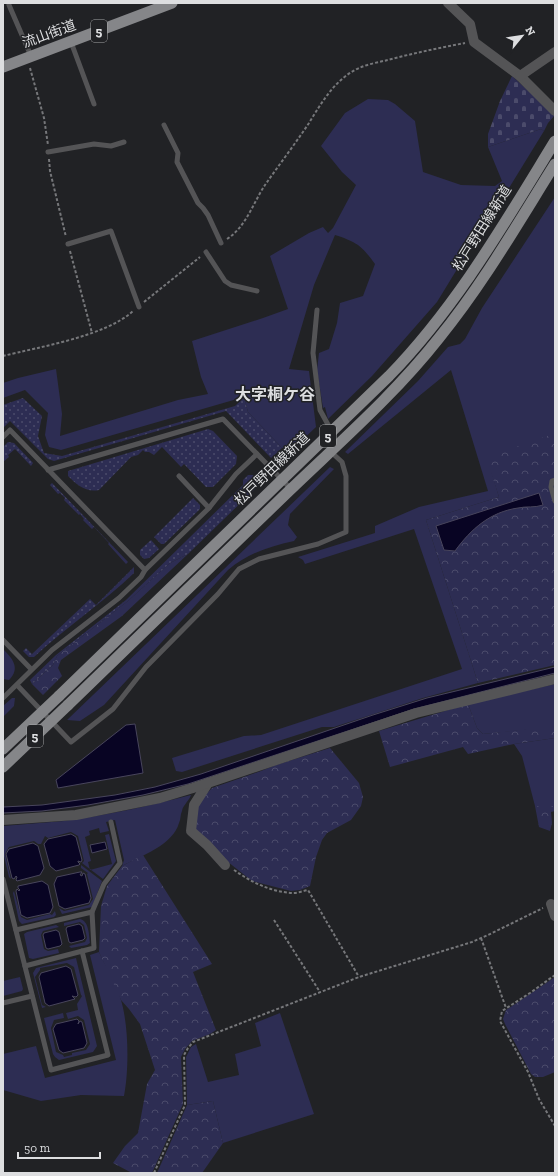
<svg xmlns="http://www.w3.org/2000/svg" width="558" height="1176" font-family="'Zilla Slab','Noto Sans JP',serif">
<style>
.grass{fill:#2d2d53}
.forest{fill:url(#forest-crowns)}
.cemetery{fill:url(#cemetery-stones)}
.garden{fill:url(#garden-dots)}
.water{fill:#080423;stroke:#48455c}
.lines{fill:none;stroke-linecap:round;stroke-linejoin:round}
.path{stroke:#76777a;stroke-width:2;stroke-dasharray:3 2;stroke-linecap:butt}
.service{stroke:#545456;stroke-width:5}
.minor{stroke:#545456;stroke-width:10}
.primary{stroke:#858689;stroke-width:11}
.primary-bridge{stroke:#858689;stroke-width:11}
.labels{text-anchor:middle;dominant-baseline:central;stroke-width:3;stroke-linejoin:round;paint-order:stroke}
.shield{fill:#212225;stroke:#a5a6a8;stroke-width:1}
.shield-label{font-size:13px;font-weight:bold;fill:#dddee0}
.street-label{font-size:14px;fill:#dddee0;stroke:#212225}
.quarter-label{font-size:16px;font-weight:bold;fill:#dddee0;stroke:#212225}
</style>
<defs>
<pattern id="forest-crowns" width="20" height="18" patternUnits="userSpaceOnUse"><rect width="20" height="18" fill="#2d2d53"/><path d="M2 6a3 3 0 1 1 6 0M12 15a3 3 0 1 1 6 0" fill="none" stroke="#4b4b6b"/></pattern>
<pattern id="cemetery-stones" width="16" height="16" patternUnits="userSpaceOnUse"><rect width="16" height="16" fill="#2d2d53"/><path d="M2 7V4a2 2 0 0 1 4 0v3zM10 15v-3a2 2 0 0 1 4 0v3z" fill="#4b4b6b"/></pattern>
<pattern id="garden-dots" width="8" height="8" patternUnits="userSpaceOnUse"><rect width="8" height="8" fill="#2d2d53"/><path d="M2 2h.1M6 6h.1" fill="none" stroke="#4b4b6b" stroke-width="1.8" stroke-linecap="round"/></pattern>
</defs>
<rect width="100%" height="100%" fill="#212225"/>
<!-- grass -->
<g class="grass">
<path d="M 368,99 L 388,100 L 395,104 L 415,121 L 423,172 L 461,185 L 495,186 L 502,181 L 488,147 L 541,129 L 544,131 L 509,188 L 500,199 L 437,302 L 372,376 L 328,419 L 325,407 L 323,408 L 317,370 L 319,353 L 329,349 L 337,323 L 340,303 L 363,296 L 375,264 C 362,246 357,242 335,235 L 314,285 L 289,369 L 309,371 L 316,427 L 296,446 L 282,448 L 248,412 L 244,397 L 61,450 L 49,447 L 45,435 L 48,413 L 25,390 L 3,398 L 3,383 L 18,378 L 56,369 L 62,414 L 60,436 L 178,400 L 208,394 L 201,377 L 192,341 L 263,318 L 288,309 L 270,256 L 309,233 L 323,227 L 328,233 L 333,228 L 356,185 L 342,172 L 321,146 L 345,113 Z"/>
<polygon points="555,197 555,455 487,457 499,497 426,520 478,683 423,698 334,727 322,727 182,772 176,771 172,758 244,736 261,735 462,669 414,529 305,564 303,560 298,557 375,533 375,526 419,507 488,491 451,370 348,454 345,452 418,381 448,347 460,344 465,339 482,308"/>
<path d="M 330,467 L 334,469 L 290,514 L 288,525 L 297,537 L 294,541 C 268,547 248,553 228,570 L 104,705 L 80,721 L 67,720 Z"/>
<path d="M 3,649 C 12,658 21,668 9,680 L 3,679 Z"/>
<polygon points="555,684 555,727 483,734 477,728 468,704"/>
<polygon points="12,698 15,698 14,706 3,717 3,706"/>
<polygon points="555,738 555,806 535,806 522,756 514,744"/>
<path d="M 191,795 C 189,801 183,805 182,811 C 180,815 181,819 179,823 C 173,845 141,856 122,866 L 124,860 L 115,820 L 106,822 L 109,831 L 100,833 L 99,828 L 89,831 L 90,835 L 85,837 L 91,861 L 88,862 L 90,870 L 112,864 L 105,835 L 109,834 L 116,861 L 103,879 L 82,863 L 84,861 L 78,836 L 71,832 L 48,838 L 45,836 L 41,844 L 38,844 L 34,841 L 9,847 L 5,854 L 11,879 L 9,877 L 3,852 L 3,826 C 23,824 44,823 64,821 C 107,815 149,806 191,795 Z"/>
<polygon points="81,865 102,881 92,907 62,914 59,908 64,911 89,905 93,899 87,874 88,873 81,868"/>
<polygon points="14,891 21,917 27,920 50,914 52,915 55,911 56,915 54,917 22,924 19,921 13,893"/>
<path d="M 80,919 C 89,921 89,935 90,943 L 87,945 L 71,948 L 69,946 L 85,942 L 87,938 L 84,925 L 80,922 L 64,926 L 64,923 Z"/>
<polygon points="56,925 59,927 43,931 41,935 44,949 48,951 58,949 59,953 33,959 29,958 24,934 27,932"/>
<path d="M 99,952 C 106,967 117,985 121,1000 C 129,1027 129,1070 124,1096 L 81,1095 L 41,1101 L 3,1090 L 3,1054 L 36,1046 L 45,1078 L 116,1060 L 90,955 Z"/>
<polygon points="76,958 97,1046 93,1052 59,1060 55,1057 53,1054 44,1018 63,1013 64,1018 54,1020 51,1028 56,1052 63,1055 64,1057 72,1055 72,1053 86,1050 90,1044 84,1020 78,1016 68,1019 66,1013 78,1010 77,1004 82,996 81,995 74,967 67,963 40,968 40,970 35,977 42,1005 46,1007 42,1008 33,973 36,968"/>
<polygon points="20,977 23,989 22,991 3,996 3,981"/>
<polygon points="280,1013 314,1114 223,1143 213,1101 187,1105 186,1057 191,1047 196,1044 208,1082 239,1075 235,1054 261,1046 255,1023"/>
</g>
<!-- forest -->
<g class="forest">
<polygon points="555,432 555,665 478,683 426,520 499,497 486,457 553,434"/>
<polygon points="188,554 122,616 61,660 58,668 62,676 43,695 32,684 53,665 57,656 128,601 170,563"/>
<polygon points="468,704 477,728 483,734 553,726 555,727 555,738 514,744 468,754 463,747 390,767 379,731"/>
<polygon points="330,748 359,783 363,797 361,806 351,820 327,833 322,840 316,857 310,886 300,890 291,891 252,881 218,854 195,829 198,804 203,797 212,788 261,771 276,765"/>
<polygon points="535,806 555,806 555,811 551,812 552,823 550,831 539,827"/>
<polygon points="143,855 212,964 193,972 216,1030 210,1034 192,1041 185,1049 181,1057 183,1104 152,1173 132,1173 113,1163 125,1146 138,1133 147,1084 155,1070 140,1024 129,1009 121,1000 99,952 101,906 107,886 122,866"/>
<polygon points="555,977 555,1072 543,1077 535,1077 531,1074 505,1024 503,1019 506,1010"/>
<polygon points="213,1101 223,1143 202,1173 157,1173 187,1105"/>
</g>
<!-- cemetery -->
<polygon class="cemetery" points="512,76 555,115 548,123 544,131 541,129 488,147 488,134 500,101"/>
<!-- garden -->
<g class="garden">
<polygon points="244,397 248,412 282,448 271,458 226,411 54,461 48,459 10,421 3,428 3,405 23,398 42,416 38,436 44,453 62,456 235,406"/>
<path d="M 208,429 L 213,431 L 237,456 L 236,464 L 213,487 L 206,487 L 184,464 L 181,467 L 162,447 L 154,455 L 149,452 L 145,452 L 143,450 L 138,455 L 131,457 L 99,490 C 86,493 76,484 68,476 L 68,471 Z"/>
<polygon points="8,442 14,443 33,463 31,466 15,449 8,455 9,457 3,462 3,447"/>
<polygon points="248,475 253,475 260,484 188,554 170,563 128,601 57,656 53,665 32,684 30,680 56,655 126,600 243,485 243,480"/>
<polygon points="52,483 128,562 126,564 108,544 109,543 94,527 92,529 83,520 84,519 80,514 79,515 64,500 65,498 60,493 58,494 50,485"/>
<polygon points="193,498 200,505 200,509 164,544 161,544 154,537"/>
<polygon points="151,540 159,549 149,558 144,559 140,555 140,550"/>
<path d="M 134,567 L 134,573 C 103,603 66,627 34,657 L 29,657 L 23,651 L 26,648 L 32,654 L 90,599 L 96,605 Z"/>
</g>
<!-- water -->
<g class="water">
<path d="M 539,493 L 543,505 C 535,508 526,506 518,508 C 490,512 471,529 455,551 L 444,550 L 436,526 Z"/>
<polygon points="555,667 555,673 414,709 188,784 143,795 88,805 42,811 3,813 3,807 42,805 115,795 155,787 201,774 373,715 427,698"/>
<polygon points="135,724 143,773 58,788 56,780 126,725"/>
<polygon points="71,834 76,837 82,860 81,862 78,861 78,862 80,864 79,865 56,871 50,866 44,844 48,839"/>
<polygon points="105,842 107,849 92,853 90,845"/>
<polygon points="33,843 38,846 44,868 40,875 17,881 16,880 17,877 16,876 14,879 12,878 6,854 9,849"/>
<polygon points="80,872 82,872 80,875 82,876 83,873 85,874 91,898 89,903 65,909 59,906 54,884 57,877"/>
<polygon points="42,881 48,885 53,907 50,913 27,918 21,915 16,891 17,889 19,891 20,890 18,888 18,886"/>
<polygon points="79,924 82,926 85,938 83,940 71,943 69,942 66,929 67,927"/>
<polygon points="56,930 59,932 62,944 60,946 48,949 46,948 43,935 44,933"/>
<polygon points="66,966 71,969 78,995 76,997 72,996 75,999 49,1006 45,1003 39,977 41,973"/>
<polygon points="77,1019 79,1021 78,1024 80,1021 82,1022 87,1043 84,1048 63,1053 59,1050 53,1029 56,1024"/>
</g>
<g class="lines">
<!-- path -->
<g class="path">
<polyline points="30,68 44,118 48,145"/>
<polyline points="49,159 50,171 66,237"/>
<path d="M 227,239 C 246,227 253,203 265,185 C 279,165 295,144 309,123 C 322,102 335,79 359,68 C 368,64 379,62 388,60 C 414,53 439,48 465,43"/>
<polyline points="70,251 92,333"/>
<polyline points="144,302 200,257"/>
<path d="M 3,356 C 39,347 106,336 133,311"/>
<path d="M 234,870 C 251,882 271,892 293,893 C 298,893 303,891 308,890 L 359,977"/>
<polyline points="274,920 320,992"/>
<polyline points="481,938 506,1008"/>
<polyline points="555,975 530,993 502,1011 500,1021 528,1072 539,1099 555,1126"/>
<polyline points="154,1173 185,1105 184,1055 188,1048 193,1042 359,977 472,942 488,935 543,908"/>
</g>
<!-- service -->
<g class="service">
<polyline points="9,5 31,56"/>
<polyline points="71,42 94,104"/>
<polyline points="164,125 178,153 177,162 198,203 203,208 208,215 221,243"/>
<polyline points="48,152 94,144 111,146 124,142"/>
<polyline points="68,244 111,231 139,307"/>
<polyline points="206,252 225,281 231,285 257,291"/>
<polyline points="317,310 313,353 320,410 332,432"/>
<polyline points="3,437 10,430 145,570"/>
<polyline points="48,470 223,419 291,489"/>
<polyline points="179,476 209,508"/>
<polyline points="555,480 552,481 551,487 555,501"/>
<polyline points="3,640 31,669"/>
<polyline points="17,685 71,742 113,709 146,667 218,594 239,569 259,559 318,544 346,532 346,476 342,462 331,452"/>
<polyline points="3,698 52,650 119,598 141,577 145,570 209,508 236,474 257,454"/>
<polyline points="3,879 51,1070 108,1055 82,951"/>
<polyline points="92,912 104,884 120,863 111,822"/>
<polyline points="16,930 92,912 94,948 25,966"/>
<polyline points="3,1003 32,996"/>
</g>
<!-- minor -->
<g class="minor">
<polyline points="448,3 470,24 474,42 520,76 555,111"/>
<polyline points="520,76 555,52"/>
<polyline points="208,783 194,805 191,831 207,845 225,865"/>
<polyline points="3,820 76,815 160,798 193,788 416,713 555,679"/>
<polyline points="551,904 555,916"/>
</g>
<!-- primary -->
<g class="primary">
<polyline points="3,67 172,3"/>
<path d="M 59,696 L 389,376 C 457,306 504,224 555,141"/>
<path d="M 68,705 C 142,633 216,562 290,490 C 341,441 395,394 439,338 C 483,284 518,223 555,164"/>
</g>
<!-- primary-bridge -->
<g class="primary-bridge">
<polyline points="3,749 59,696"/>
<polyline points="3,767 68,705"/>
</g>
</g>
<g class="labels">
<!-- shield labels -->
<g class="shield">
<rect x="91" y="20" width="16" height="22" rx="3"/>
<rect x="320" y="425" width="16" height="22" rx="3"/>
<rect x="27" y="725" width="16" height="22" rx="3"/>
</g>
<g class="shield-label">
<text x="99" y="31">5</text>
<text x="328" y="436">5</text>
<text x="35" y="736">5</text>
</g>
<!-- street labels -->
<g class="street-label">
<text transform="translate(49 34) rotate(-20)">流山街道</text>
<text transform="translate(482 228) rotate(-58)">松戸野田線新道</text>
<text transform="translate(272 469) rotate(-44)">松戸野田線新道</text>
</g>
<!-- quarter labels -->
<g class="quarter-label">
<text x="275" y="394">大字桐ケ谷</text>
</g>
</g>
<!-- border -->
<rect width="558" height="1176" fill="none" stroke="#dddee0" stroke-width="8"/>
<!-- north arrow -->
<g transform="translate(522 36) rotate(60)" stroke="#212225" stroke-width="3" paint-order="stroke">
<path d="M0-3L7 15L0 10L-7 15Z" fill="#dddee0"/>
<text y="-6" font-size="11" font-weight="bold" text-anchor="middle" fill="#dddee0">N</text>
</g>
<!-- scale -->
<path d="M18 1152v6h82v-6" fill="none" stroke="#dddee0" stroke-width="2"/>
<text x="24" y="1152" font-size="12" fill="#dddee0" stroke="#212225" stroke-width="3" paint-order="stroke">50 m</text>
</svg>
